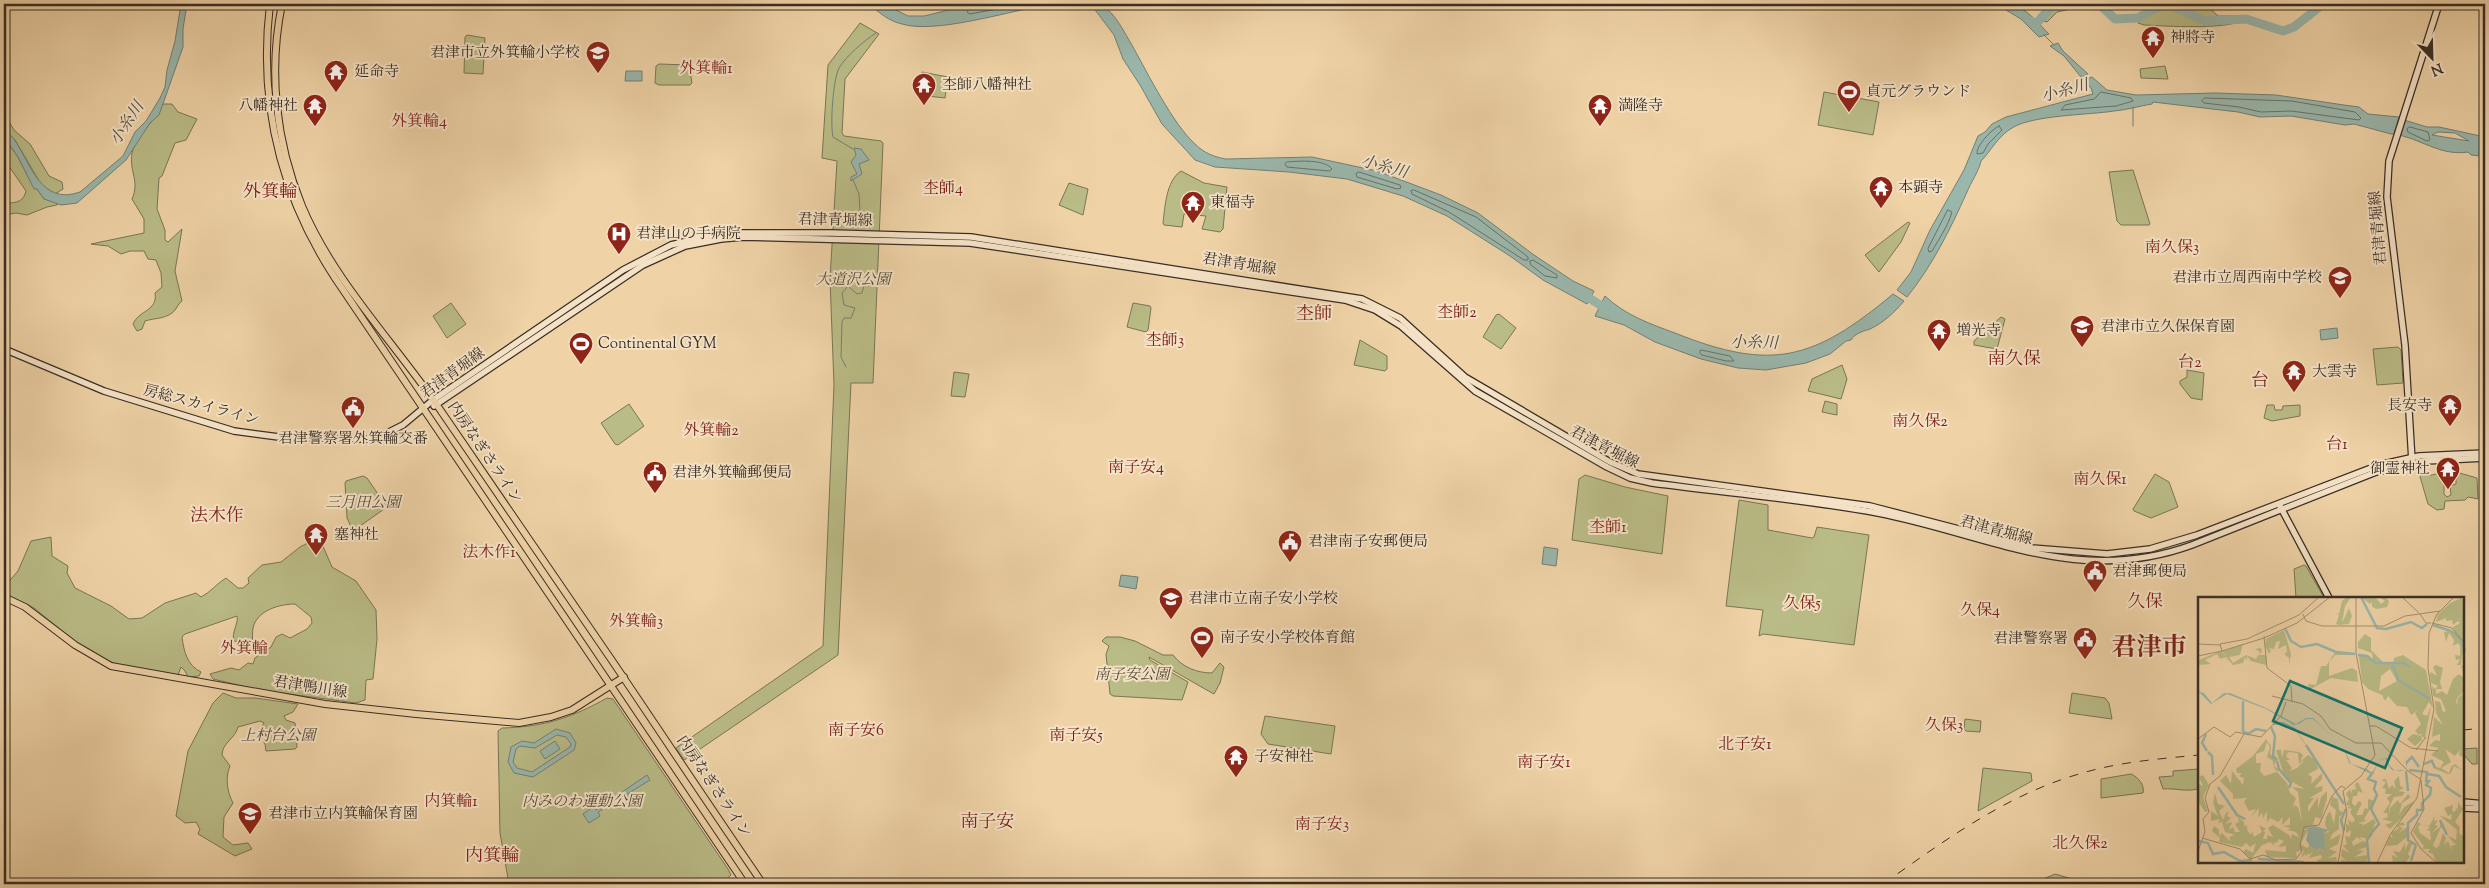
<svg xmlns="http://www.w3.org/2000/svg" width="2489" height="888" font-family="'Sorts Mill Goudy','Noto Serif JP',serif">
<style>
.green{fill:#babc87;stroke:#7a7556}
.water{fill:#9ab7ac;stroke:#738076;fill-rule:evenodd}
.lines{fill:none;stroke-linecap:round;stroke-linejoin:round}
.shore{stroke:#6a7268;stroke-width:1}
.stream{stroke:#738076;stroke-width:1}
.river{stroke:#9ab7ac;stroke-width:9}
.secondary-casing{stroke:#392e25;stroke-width:8}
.primary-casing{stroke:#392e25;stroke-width:8}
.trunk-casing{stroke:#392e25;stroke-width:8}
.secondary{stroke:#f5e2c6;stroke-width:5.5}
.primary{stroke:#efd3a7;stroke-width:6}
.trunk{stroke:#efd3a7;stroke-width:6}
.rail{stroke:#392e25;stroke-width:1;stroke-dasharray:9 9;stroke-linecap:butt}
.labels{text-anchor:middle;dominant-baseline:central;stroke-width:4;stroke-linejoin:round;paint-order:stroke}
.poi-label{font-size:15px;fill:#392e25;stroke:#f5e2c6;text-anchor:start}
.street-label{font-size:15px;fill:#392e25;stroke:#f5e2c6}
.park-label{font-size:15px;font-style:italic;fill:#534a39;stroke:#f5e2c6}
.neighbourhood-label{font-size:16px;fill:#7a1f14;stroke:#f5e2c6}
.water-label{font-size:16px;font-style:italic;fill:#4c4940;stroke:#f5e2c6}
.quarter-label{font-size:18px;fill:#7a1f14;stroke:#f5e2c6}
.town-label{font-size:25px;font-weight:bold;fill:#7a1f14;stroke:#f5e2c6}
.inset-river{fill:none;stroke:#9ab7ac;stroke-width:2.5}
.inset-road{fill:none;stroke:#a69173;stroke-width:1}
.view{fill:#0f766e;fill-opacity:0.15;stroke:#0f766e;stroke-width:2.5}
.inset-edge{fill:none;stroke:#392e25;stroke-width:2.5}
</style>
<rect width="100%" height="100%" fill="#efd3a7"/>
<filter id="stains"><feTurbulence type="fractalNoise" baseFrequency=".004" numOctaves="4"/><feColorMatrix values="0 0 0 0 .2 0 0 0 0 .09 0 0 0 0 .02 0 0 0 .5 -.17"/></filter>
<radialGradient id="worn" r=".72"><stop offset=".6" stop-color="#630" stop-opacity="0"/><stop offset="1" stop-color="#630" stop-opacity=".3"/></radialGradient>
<!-- green -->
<g class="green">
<polygon points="2049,4 2091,4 2085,9 2080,7 2057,12 2047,22 2043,21 2041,18 2041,12"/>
<path d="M 2145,4 L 2205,4 L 2218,16 L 2240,16 L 2243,20 C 2227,30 2165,26 2144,25 L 2138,23 L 2144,14 Z"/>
<polygon points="860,23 879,34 845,79 842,133 844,136 881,141 883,143 873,383 851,383 838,655 684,760 676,748 823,646 834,385 830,279 837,161 822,158 828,65"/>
<polygon points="467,35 485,38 483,74 464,73 465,37"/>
<polygon points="659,64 689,65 692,83 690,85 659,85 655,83 656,66"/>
<polygon points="2165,66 2168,79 2141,78 2140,69"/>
<polygon points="922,72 948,77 945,98 918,95"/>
<polygon points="1824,92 1879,102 1873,135 1818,125"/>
<path d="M 163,104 L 172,104 L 178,112 L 197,119 L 186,140 L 175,143 L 162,176 L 159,178 L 157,209 L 165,230 L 165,240 L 168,242 L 182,229 L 175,271 L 182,301 C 177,304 177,310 172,313 C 164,319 155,318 145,321 L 142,329 L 137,331 L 133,324 C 139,310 158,311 155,293 L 162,287 L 161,273 L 156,260 L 148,259 L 144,251 L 130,251 L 121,254 L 108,246 L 91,244 L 144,233 L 144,219 L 132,199 C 140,181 129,172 132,153 C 135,137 156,120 163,104 Z"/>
<polygon points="4,113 14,130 30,144 49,176 62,182 63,189 55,194 42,186 15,140 4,129"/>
<path d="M 4,137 L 18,157 L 34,188 L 37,189 L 44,199 L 58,202 L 57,205 L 47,207 L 27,215 L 16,213 L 4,215 L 4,203 C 15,203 23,203 26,191 L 4,159 Z"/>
<polygon points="2133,170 2150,224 2149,225 2121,225 2117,221 2109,172"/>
<path d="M 1181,171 L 1204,183 L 1227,187 L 1223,229 L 1220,232 L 1202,229 L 1206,216 L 1184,214 L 1182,227 L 1164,225 L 1163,223 C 1165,207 1166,181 1181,171 Z"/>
<polygon points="1069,183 1088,189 1083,215 1059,205"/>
<polygon points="1908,222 1910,223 1901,242 1879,272 1865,255"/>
<polygon points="451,303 466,324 447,338 433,316"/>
<polygon points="1133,303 1150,306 1151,308 1148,330 1146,332 1127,327"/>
<polygon points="1499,314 1516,328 1501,349 1483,337 1496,315"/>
<polygon points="2001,317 2005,319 1997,349 1974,345 1974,341"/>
<polygon points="1360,340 1387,356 1387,369 1385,371 1354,365"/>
<polygon points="2398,347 2401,350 2403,383 2377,385 2373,349"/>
<polygon points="1842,365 1847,379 1841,399 1808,391 1812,379"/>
<polygon points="2187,370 2204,373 2202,400 2191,398 2180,384 2180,381 2187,377"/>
<polygon points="954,372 969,374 965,397 951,396"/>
<polygon points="1825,401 1837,404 1837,415 1822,412"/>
<polygon points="629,404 644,426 618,445 615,444 601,423"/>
<polygon points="2267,405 2274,405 2275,410 2282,410 2283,406 2300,405 2300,416 2272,421 2264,418"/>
<path d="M 2422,471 C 2429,479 2436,473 2443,472 L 2445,475 L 2442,479 L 2444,481 L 2444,494 L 2447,497 L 2451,495 L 2450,486 L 2456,484 L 2456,472 L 2477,478 L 2478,499 L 2468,497 L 2465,500 L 2445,501 L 2444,509 L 2437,510 L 2428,504 L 2419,473 Z"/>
<polygon points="2155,474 2169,482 2178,507 2151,518 2134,511 2133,509"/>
<polygon points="1585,475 1625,487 1668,496 1662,554 1572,540 1579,479"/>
<polygon points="363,476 367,478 387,507 353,531 347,518 345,483 346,481"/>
<polygon points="1739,500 1768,505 1768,530 1812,538 1814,537 1817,527 1869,535 1854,645 1763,634 1759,636 1763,610 1726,606"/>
<path d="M 51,537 L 52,556 L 68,566 L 67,573 L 75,588 L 111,606 L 129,619 L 142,618 L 165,603 L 196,593 L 201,597 C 211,592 216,584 226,578 L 238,588 L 243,588 L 249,583 L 248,578 L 262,565 L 281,562 L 300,547 L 319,537 L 332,567 L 356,581 L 376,610 L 377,639 L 373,679 L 366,680 L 365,700 L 356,703 L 259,690 L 213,679 L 210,674 L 231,668 L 239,670 L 248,663 L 253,664 L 255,658 L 271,647 L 276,637 L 282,634 L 290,638 L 307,629 L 312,623 L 311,617 L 295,604 C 280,604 257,610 253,628 C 252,633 253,638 252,643 L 234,641 C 231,632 239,624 237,616 L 185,634 L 182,637 C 184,652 187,665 201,672 L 199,676 L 188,677 L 185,671 L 181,667 L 178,675 L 129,668 L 93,656 L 34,608 L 4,593 L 4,587 L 18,571 L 31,541 Z"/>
<polygon points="2304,565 2306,566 2324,598 2296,598 2294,569"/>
<path d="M 1106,637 L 1120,637 L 1135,641 L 1163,655 L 1173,655 C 1182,667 1197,673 1212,673 L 1220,663 L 1224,667 L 1220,683 L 1214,694 L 1212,693 L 1149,657 L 1150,660 L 1188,682 L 1182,700 L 1113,696 L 1110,694 L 1106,654 L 1109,646 L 1102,641 Z"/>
<path d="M 223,693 L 236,698 L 255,698 L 298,704 L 293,712 L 284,716 L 286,720 L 295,723 L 297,747 L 295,749 L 266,751 L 265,744 L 258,733 L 264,723 L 260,721 L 238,727 C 235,739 222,743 222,755 L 230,766 C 225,777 227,792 233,803 L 224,817 L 223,837 L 233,845 L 248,843 L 252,849 L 235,856 L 198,834 L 200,829 L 196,822 L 185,823 L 176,816 L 188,751 L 213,703 Z"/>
<polygon points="2072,693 2105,698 2109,703 2112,719 2069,713"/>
<path d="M 607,698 L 613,699 L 728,869 L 731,875 L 721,884 L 509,884 L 500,833 L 498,731 L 502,728 C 544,727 571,718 607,698 Z"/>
<polygon points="1265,716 1335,726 1331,754 1268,744 1261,734"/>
<polygon points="1965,719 1981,721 1980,732 1966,731 1964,729"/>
<polygon points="2477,748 2477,764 2472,764 2463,754 2463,749"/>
<polygon points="1983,768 2031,773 2032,781 1978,811"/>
<path d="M 2198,769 L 2198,789 C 2186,792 2175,788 2163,789 L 2159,777 L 2173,776 L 2173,771 Z"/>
<path d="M 2131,774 C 2138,777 2145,785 2143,793 L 2101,798 L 2101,779 Z"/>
<polygon points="2055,874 2090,884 2032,884"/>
</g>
<!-- water -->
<g class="water">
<path d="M 181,4 L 187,4 L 183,29 L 183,47 L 159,115 L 150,123 L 126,160 L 77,203 L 61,205 L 44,199 L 37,189 L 34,189 L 18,157 L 4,137 L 4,129 C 6,133 10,134 14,139 C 31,164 41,206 80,192 L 123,156 L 135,132 L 146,121 L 160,98 L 165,87 L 167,70 L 175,41 Z"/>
<path d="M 870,4 L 884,4 L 908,16 L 924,16 L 974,4 L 1101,4 C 1116,14 1124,32 1133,47 C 1148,74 1173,124 1195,144 C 1204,153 1214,157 1226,159 L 1312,157 L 1377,171 L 1441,195 L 1478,213 L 1534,255 L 1573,281 L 1594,291 L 1587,304 L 1543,280 L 1510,256 L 1447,216 L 1403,196 L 1347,179 L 1289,172 L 1215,167 L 1195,160 L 1162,124 L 1140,85 L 1123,59 L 1114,35 L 1093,7 C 1080,2 1056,5 1042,6 C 1005,12 935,34 902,24 C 889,21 879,13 870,4 Z"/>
<path d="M 1996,4 C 2025,4 2030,15 2049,34 L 2039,37 L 2021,19 Z"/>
<polygon points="2058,43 2063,51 2088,74 2081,77 2064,56 2050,46"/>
<polygon points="626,71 642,71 642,81 625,81"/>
<path d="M 2092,77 L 2107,90 L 2136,95 L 2215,93 L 2276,95 L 2344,105 L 2359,107 L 2368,114 L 2399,117 L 2394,134 L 2391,134 L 2354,124 L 2345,125 L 2291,116 L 2260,117 L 2238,112 L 2153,102 L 2152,104 C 2139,106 2127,110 2114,111 C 2089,115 2032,115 2012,128 C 1998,136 1991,151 1981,161 C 1979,171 1971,182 1967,192 C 1950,230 1932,266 1907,297 L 1897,290 L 1911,272 L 1930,230 L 1964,170 L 1978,136 L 1985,132 L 1992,124 L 2006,117 L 2093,94 L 2091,88 L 2084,80 Z"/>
<path d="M 2404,120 L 2427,127 L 2439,127 L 2485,137 L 2485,159 L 2481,156 L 2471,155 L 2468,152 C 2442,156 2424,141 2399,135 ZM 2438,132 L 2455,133 L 2469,141 L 2432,135 Z"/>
<polygon points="854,148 861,149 869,160 859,164 862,174 851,181 851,177 857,174 851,162 856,155"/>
<path d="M 1893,294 L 1904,301 C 1895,312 1883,323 1870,329 C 1864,331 1855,333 1851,340 L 1846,341 L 1830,354 L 1806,363 L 1766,370 L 1738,368 L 1701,359 L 1655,342 L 1624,325 L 1595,316 L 1605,296 C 1625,315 1650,324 1675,333 C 1772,372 1814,360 1893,294 Z"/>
<polygon points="2337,328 2338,338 2321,340 2320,330"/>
<polygon points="1544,547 1558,549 1556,566 1542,564"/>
<polygon points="1121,575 1138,577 1136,589 1119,586"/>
<path d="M 556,729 L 570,733 L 576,743 L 574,750 L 533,777 L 514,773 L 508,762 L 511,747 L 522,741 L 534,743 ZM 557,735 L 566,737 L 571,744 L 570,747 L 532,772 L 517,768 L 513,762 L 516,749 L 520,746 L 535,748 Z"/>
<polygon points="555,741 560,749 545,759 540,751"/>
<polygon points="647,775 650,780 598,812 600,816 589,823 583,814 594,806 596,810"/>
</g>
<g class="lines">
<!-- shore -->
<g class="shore">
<polyline points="971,4 967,12 970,14 1024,4"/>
<polygon points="2101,92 2131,98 2133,101 2116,106 2061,110 2065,105 2094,99"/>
<polygon points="2205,98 2292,101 2355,112 2361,118 2359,120 2291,111 2261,112 2239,107 2204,103 2202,101"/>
<path d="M 1999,126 L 2002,130 L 1988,144 L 1983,153 L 1977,154 C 1976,146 1991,130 1999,126 Z"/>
<polygon points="2410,127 2428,132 2430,140 2427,141 2408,132 2407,129"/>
<path d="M 1287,162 C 1299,161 1325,159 1332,169 L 1329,171 L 1287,167 L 1285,164 Z"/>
<polygon points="1359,172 1400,185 1401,188 1397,189 1357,177 1356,174"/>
<polygon points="1414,190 1476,217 1528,257 1528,260 1524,260 1449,212 1412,194 1411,191"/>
<path d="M 1948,210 L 1952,212 C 1948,226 1939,239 1932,251 L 1929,252 L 1928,249 Z"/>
<polygon points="1530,261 1533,260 1557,275 1557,278 1545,276 1531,265"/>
<polygon points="1701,350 1730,356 1734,361 1726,361 1702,355 1700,353"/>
</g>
<!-- stream -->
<g class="stream">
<polyline points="2044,35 2054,45"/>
<polyline points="2133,126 2133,107"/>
<path d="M 853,149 L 833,137 C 830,124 833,80 839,68 C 846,56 864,41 876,33"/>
<polyline points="853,180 859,194 860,212"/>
<polyline points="846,367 841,357 842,322 844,318 851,318 855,308 844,305 842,293 848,286 857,294 862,293 866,277"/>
</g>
<!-- river -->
<g class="river">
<polyline points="2099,4 2115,19 2138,18 2160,6 2172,6 2205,21 2246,19 2283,31 2294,27 2323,4"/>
<polyline points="2031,21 2035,25 2051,7 2070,4"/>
<polyline points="1581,293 1610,311"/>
</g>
<defs>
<g id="secondary">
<polyline points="4,349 104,391 234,431 279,437 366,439 377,438 403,425 433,400 623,270 671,245 721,233 831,233 971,237 1362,299 1400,318 1465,377 1610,462 1638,474 1870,506 2032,548 2107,554 2150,549 2197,535 2379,465 2419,456 2485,453"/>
<path d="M 434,406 L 643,265 L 685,246 L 721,239 L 742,237 L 970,243 L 1345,300 L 1375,310 L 1401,326 L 1475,391 L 1607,467 L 1630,478 L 1652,483 C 1727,493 1803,499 1878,513 C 1987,534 2077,587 2192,545 L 2376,472 L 2425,461 L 2485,458"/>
<polyline points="2412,461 2405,345 2387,197 2389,161 2439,4"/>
<polyline points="2280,506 2329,598"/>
<polyline points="2463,802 2485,804"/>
<polyline points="2463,808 2485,809"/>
</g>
<polyline id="primary" points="4,597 25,607 75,645 111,666 325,704 416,714 519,723 551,717 572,710 624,677"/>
<g id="trunk">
<path d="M 270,4 C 258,104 280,194 335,278 L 745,884"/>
<path d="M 282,4 C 268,72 276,142 302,206 C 334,282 395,343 441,411 C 498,495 556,578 613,662 C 663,736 712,810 763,884"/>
</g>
</defs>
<!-- secondary casing -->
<use href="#secondary" class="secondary-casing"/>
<!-- primary casing -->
<use href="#primary" class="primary-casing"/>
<!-- trunk casing -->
<use href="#trunk" class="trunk-casing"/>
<!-- secondary -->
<use href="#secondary" class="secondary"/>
<!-- primary -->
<use href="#primary" class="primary"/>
<!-- trunk -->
<use href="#trunk" class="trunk"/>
<!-- rail -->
<g class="rail">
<polyline points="2463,730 2485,728"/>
<path d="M 1883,884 C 1944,841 2006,795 2079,774 C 2118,762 2158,759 2199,755"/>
</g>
</g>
<!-- icons -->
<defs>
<symbol id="temple-pin" viewBox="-11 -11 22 30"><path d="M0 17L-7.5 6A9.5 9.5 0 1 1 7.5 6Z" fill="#8f2418" stroke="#f5e2c6"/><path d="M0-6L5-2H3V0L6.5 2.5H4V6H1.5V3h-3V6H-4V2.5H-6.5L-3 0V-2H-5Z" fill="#fff"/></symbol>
<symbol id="school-pin" viewBox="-11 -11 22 30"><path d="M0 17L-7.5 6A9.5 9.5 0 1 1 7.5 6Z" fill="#8f2418" stroke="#f5e2c6"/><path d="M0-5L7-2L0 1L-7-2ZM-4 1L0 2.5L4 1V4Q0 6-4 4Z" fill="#fff"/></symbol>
<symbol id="stadium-pin" viewBox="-11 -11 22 30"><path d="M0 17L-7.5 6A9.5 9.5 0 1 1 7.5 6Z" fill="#8f2418" stroke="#f5e2c6"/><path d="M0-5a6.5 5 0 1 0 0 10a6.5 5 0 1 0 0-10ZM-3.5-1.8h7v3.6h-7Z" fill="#fff"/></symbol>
<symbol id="hospital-pin" viewBox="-11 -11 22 30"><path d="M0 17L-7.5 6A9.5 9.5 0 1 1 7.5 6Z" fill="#8f2418" stroke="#f5e2c6"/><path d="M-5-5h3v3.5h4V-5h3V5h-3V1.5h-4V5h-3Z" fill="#fff"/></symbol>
<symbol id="civic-pin" viewBox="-11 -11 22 30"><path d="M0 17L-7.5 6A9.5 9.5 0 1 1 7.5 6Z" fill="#8f2418" stroke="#f5e2c6"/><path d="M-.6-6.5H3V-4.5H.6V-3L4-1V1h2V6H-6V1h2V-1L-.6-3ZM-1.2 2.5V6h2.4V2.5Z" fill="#fff"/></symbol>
</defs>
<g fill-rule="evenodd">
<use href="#temple-pin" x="2139" y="24" width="28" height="38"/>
<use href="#school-pin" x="584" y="39" width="28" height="38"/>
<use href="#temple-pin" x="322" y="58" width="28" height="38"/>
<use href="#temple-pin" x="910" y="71" width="28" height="38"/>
<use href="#stadium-pin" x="1835" y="78" width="28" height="38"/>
<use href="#temple-pin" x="301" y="92" width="28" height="38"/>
<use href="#temple-pin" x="1586" y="92" width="28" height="38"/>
<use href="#temple-pin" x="1867" y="174" width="28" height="38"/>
<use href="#temple-pin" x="1179" y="189" width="28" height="38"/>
<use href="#hospital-pin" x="605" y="220" width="28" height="38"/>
<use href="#school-pin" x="2326" y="264" width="28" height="38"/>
<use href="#school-pin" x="2068" y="313" width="28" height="38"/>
<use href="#temple-pin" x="1925" y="317" width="28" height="38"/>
<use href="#stadium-pin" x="567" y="330" width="28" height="38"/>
<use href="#temple-pin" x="2280" y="358" width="28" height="38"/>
<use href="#temple-pin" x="2436" y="392" width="28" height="38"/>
<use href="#civic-pin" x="339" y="394" width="28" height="38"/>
<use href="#temple-pin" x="2434" y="455" width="28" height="38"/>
<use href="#civic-pin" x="641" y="459" width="28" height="38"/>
<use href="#temple-pin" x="302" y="521" width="28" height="38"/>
<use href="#civic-pin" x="1276" y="528" width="28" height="38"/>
<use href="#civic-pin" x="2081" y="558" width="28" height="38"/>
<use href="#school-pin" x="1157" y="585" width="28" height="38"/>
<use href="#stadium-pin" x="1188" y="624" width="28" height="38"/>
<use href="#civic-pin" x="2071" y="625" width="28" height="38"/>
<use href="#temple-pin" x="1222" y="743" width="28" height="38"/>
<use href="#school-pin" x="236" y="800" width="28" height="38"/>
</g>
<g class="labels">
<!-- poi labels -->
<g class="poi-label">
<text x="2170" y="38">神將寺</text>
<text x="580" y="53" text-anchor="end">君津市立外箕輪小学校</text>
<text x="354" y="72">延命寺</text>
<text x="942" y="85">杢師八幡神社</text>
<text x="1866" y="92">貞元グラウンド</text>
<text x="298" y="106" text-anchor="end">八幡神社</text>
<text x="1618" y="106">満隆寺</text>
<text x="1898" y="188">本顕寺</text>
<text x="1210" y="203">東福寺</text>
<text x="636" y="234">君津山の手病院</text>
<text x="2322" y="278" text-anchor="end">君津市立周西南中学校</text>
<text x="2100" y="327">君津市立久保保育園</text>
<text x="1956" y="331">増光寺</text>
<text x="598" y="344">Continental GYM</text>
<text x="2312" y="372">大雲寺</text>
<text x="2432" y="406" text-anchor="end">長安寺</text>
<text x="353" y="439" text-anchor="middle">君津警察署外箕輪交番</text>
<text x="2430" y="469" text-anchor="end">御霊神社</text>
<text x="672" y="473">君津外箕輪郵便局</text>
<text x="334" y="535">塞神社</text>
<text x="1308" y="542">君津南子安郵便局</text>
<text x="2112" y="572">君津郵便局</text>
<text x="1188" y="599">君津市立南子安小学校</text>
<text x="1220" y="638">南子安小学校体育館</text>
<text x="2068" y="639" text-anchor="end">君津警察署</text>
<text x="1254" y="757">子安神社</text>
<text x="268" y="814">君津市立内箕輪保育園</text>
</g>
<!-- street labels -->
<g class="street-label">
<text transform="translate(835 221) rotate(1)">君津青堀線</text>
<text transform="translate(2379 228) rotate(-95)">君津青堀線</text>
<text transform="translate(1239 265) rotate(9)">君津青堀線</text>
<text transform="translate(453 374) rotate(-36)">君津青堀線</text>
<text transform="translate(201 406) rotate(15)">房総スカイライン</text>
<text transform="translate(1604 448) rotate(27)">君津青堀線</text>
<text transform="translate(484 453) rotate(56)">内房なぎさライン</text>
<text transform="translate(1996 531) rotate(15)">君津青堀線</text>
<text transform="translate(310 688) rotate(9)">君津鴨川線</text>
<text transform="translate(713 787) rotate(56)">内房なぎさライン</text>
</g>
<!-- park labels -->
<g class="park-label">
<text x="853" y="280">大道沢公園</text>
<text x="363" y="503">三月田公園</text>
<text x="1132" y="675">南子安公園</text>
<text x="278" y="736">上村台公園</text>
<text x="582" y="802">内みのわ運動公園</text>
</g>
<!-- neighbourhood labels -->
<g class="neighbourhood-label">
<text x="706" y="69">外箕輪1</text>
<text x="419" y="122">外箕輪4</text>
<text x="943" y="189">杢師4</text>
<text x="2172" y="248">南久保3</text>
<text x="1457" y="313">杢師2</text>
<text x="1165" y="341">杢師3</text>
<text x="2190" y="363">台2</text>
<text x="1920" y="422">南久保2</text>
<text x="711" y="431">外箕輪2</text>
<text x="2337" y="445">台1</text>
<text x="1136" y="468">南子安4</text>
<text x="2100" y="480">南久保1</text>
<text x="1608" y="528">杢師1</text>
<text x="489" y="553">法木作1</text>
<text x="1802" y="604">久保5</text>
<text x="1980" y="611">久保4</text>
<text x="636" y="622">外箕輪3</text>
<text x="244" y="649">外箕輪</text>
<text x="1944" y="726">久保3</text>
<text x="856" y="731">南子安6</text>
<text x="1076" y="736">南子安5</text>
<text x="1745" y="745">北子安1</text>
<text x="1544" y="763">南子安1</text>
<text x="451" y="802">内箕輪1</text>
<text x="1322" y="825">南子安3</text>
<text x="2080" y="844">北久保2</text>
</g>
<!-- water labels -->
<g class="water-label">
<text transform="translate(2065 92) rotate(-15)">小糸川</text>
<text transform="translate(128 124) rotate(-57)">小糸川</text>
<text transform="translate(1384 168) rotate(15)">小糸川</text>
<text transform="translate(1754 344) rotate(1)">小糸川</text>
</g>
<!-- quarter labels -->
<g class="quarter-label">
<text x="270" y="193">外箕輪</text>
<text x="1314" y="315">杢師</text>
<text x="2014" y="360">南久保</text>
<text x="2260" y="382">台</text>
<text x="217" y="517">法木作</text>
<text x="2145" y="603">久保</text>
<text x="987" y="823">南子安</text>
<text x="492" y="857">内箕輪</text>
</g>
<!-- town labels -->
<g class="town-label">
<text x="2149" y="649">君津市</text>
</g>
</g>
<!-- overview -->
<g transform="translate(2198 597)">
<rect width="266" height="266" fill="#efd3a7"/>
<path d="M 149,0 L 153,0 L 147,9 L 144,26 L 151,11 L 154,19 L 151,27 L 141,28 L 138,27 L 141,18 L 138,16 L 141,17 L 144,4 ZM 163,0 L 178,1 L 183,7 L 187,4 L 181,0 L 188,0 L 191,5 L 189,10 L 179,12 L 174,10 L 174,5 L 172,7 ZM 263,1 L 266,6 L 267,44 L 262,42 L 265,53 L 263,68 L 259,68 L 262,62 L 258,63 L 257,58 L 262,59 L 262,49 L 260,46 L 255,49 L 256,43 L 251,36 L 248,45 L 246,35 L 251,34 L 258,39 L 255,30 L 262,26 L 260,24 L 255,28 L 254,23 L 248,24 L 248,21 L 238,25 L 240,17 L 251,7 ZM 86,33 L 93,57 L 91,68 L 91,61 L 86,57 L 89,55 L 88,48 L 80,52 L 82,44 L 78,45 L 76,52 L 70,51 L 73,53 L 71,57 L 67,49 L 68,42 ZM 167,37 L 173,41 L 173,53 L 186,66 L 195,67 L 196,61 L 205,58 L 228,73 L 235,111 L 231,105 L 224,117 L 229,119 L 233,109 L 227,141 L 223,139 L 224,143 L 217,149 L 209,142 L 215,137 L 223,139 L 224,136 L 221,138 L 217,134 L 223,127 L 217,116 L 220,113 L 213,118 L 209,110 L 199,109 L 190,99 L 187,104 L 184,98 L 170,92 L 164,85 L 161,59 L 168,59 L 175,65 L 179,65 L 175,63 L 174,56 L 160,51 L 160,45 ZM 192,72 L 199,84 L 181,94 L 183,79 ZM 45,47 L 42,58 L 31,60 L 35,66 L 48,58 L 58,62 L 62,55 L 57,52 L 63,51 L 64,55 L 60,58 L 68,58 L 68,68 L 53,64 L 49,59 L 49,64 L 47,60 L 45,66 L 35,68 L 28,60 L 22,62 L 19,57 L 7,63 L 13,67 L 0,68 L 1,63 L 23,54 L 31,62 L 24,54 ZM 138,54 L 158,58 L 137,58 L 131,65 L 131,79 L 154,71 L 159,74 L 160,85 L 133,81 L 111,93 L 110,87 L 118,88 L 123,69 L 128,69 ZM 238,68 L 245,71 L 242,85 L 244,92 L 238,92 L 238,97 L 244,94 L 249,98 L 255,82 L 261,77 L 266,81 L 264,70 L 262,72 L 264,68 L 266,71 L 266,84 L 262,89 L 266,85 L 266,94 L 259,101 L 258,105 L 259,108 L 260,101 L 266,96 L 266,162 L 262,166 L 266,161 L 261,158 L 262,153 L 257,159 L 247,152 L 253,165 L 243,171 L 251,176 L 253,170 L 257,167 L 265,174 L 256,169 L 253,176 L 250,177 L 237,172 L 234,165 L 226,168 L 233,162 L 238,170 L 242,171 L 246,165 L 233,158 L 241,151 L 231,149 L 237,143 L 242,144 L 242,137 L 234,140 L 236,120 L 245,128 L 238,116 L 237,104 L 242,105 L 245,115 L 248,114 L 243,102 L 235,99 L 234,89 L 237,92 L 240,89 L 233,86 L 232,77 L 233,75 L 239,79 L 235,70 ZM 68,142 L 73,149 L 72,157 L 79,161 L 76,169 L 80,172 L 80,175 L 76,171 L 75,164 L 69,160 L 72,150 L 69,145 L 66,154 L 58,157 L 58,166 L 63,166 L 62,174 L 66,179 L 79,175 L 89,186 L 92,196 L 98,201 L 94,212 L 96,208 L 100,210 L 104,225 L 100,195 L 94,190 L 107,192 L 87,181 L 78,153 L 83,153 L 84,161 L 86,153 L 101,155 L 105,158 L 102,165 L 110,158 L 119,164 L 120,172 L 110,177 L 114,180 L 113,187 L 124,176 L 124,182 L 116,191 L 125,189 L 124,194 L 111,201 L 116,201 L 110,209 L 110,215 L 120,200 L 120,212 L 123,200 L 129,194 L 129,201 L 123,222 L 117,220 L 115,228 L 106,233 L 110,233 L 102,247 L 109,251 L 114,246 L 114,249 L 121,253 L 122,249 L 126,255 L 126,236 L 131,235 L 127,228 L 128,220 L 132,214 L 136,227 L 138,213 L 132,208 L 134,200 L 140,202 L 141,213 L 146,216 L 141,220 L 141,232 L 134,237 L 132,243 L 143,237 L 140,247 L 131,252 L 139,255 L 130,261 L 138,260 L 139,264 L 121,266 L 119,263 L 124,261 L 123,258 L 111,261 L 115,254 L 111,258 L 109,256 L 109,260 L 107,257 L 103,261 L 106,253 L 98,255 L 99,261 L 69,260 L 67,253 L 88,255 L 88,249 L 80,250 L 86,244 L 81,242 L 78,246 L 75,245 L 77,249 L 72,245 L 64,248 L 53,262 L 45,255 L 48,252 L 55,256 L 58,246 L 52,250 L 48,246 L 44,250 L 21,245 L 22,241 L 14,234 L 16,229 L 21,233 L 21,239 L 24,236 L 33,245 L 31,240 L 37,238 L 27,235 L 24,225 L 20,226 L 22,222 L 13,224 L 13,214 L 20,219 L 15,206 L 17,196 L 20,207 L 27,209 L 21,214 L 25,223 L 28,216 L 31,214 L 29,219 L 33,221 L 27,227 L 34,225 L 31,233 L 35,230 L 37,235 L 42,235 L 37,227 L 41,225 L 40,220 L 46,225 L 46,230 L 47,227 L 49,231 L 51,226 L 49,233 L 53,238 L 54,234 L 56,240 L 64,235 L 61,228 L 68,232 L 65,234 L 67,235 L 65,242 L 69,242 L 69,238 L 75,240 L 70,231 L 75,228 L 91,238 L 93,242 L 94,237 L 102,241 L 98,235 L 90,233 L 93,231 L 85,229 L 92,228 L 92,220 L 84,228 L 85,220 L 80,225 L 72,221 L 69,225 L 69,214 L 65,221 L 64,215 L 60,221 L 61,211 L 53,220 L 58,212 L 51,214 L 46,205 L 49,201 L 35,202 L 35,197 L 22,184 L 28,178 L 33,187 L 34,174 L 45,188 L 46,181 L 41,179 L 44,176 L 39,176 L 38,172 L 55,159 ZM 90,155 L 100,156 L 101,167 L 108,162 L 99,171 L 92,174 L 94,171 L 88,163 L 92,163 L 88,159 ZM 5,178 L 11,188 L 5,200 L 10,214 L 7,215 L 0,204 L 0,186 L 5,189 L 1,180 ZM 201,179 L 202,189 L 206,191 L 200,194 L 207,195 L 204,199 L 196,200 L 191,211 L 192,217 L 192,211 L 200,203 L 202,207 L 210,197 L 213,200 L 204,206 L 201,218 L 206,210 L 218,203 L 214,195 L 218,202 L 209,216 L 192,232 L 187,228 L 195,225 L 184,222 L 190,220 L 189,216 L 185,216 L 192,206 L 189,201 L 194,197 L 187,197 L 188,192 L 184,191 L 188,185 L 183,183 L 188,182 L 191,192 L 194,188 L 198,192 L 196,184 ZM 160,185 L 165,196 L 160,194 L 159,199 L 155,199 L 154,206 L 157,209 L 161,204 L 164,206 L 158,218 L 164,218 L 167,211 L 170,212 L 170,202 L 177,204 L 166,222 L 168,224 L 160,226 L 165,227 L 164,229 L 176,222 L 178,226 L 176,228 L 175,233 L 177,230 L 179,230 L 171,242 L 162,240 L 163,243 L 159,240 L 154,245 L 155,249 L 165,244 L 169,246 L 169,250 L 159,253 L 166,254 L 156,260 L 170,258 L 168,266 L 144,266 L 143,262 L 149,265 L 143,259 L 144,252 L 152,256 L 145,249 L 149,247 L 147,239 L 152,240 L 153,233 L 148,236 L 148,227 L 151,228 L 150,222 L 154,226 L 157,223 L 152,215 L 154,212 L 149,211 L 153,209 L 148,208 L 151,202 L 148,197 L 152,192 L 153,196 L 155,192 L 158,193 L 157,187 ZM 260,205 L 265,212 L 257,225 L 262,230 L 261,236 L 266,240 L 266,266 L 238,265 L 235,257 L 230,255 L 232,252 L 224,252 L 226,249 L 215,235 L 220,225 L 223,227 L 220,230 L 222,236 L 233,244 L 232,234 L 229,233 L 232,230 L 225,227 L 231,229 L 237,219 L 236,224 L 240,223 L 237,228 L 240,229 L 234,236 L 242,230 L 242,225 L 247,232 L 243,230 L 235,248 L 238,251 L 241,249 L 245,236 L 248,241 L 246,248 L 250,244 L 254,254 L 253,249 L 258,248 L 250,239 L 258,243 L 259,233 L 241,218 L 253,223 L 254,217 L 250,219 L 246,211 L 255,208 L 254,214 L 257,215 L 259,210 L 260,214 ZM 205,225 L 207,228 L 200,229 L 205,231 L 201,236 L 209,230 L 209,240 L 199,248 L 188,249 L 192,239 L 195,241 L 193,236 L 201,231 L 199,230 L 200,227 ZM 211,245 L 214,247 L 210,257 L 212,260 L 207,266 L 195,266 L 194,258 L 200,261 L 195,254 L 202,255 L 207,246 L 207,253 Z" fill="#babc87" fill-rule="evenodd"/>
<path d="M 0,94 L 6,96 L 14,106 L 26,96 L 32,96 L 68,111 L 98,127 L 108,121 L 115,121 L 136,141 L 138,150 L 147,153 L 153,167 L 169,172 L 174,176 L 180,166 L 182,163 L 184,162 L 187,161 L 189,161 L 191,168 L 197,174 L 202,173 L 208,174 L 209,171 L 208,167 L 209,164 L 209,171 L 208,174 L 197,174 L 194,173 L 190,168 L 187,161 L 181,164 L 176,175 L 173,177 L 151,166 L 147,154 L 138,151 L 136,141 L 115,122 L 108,122 L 101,127 L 95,128 L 105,143 L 106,145 L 109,150 L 110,152 L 94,127 L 68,112 L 29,97 L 13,107 ZM 116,229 L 131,233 L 126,236 L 127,255 L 122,250 L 120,253 L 112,249 L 108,243 L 110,233 L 107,232 Z" fill="#9ab7ac"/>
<path class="inset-river" d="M 163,0 L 179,31 L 188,32 L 213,25 L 224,31 L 229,27M 235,28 L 253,34 L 262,41 L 267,54M 87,31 L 93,44 L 103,50 L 119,47 L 138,55M 138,55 L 157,57M 160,58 L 169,59 L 178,66 L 205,66 L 212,70M 195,68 L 200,83 L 232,102M 45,104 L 45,134 L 50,137 L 58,132 L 68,134M 75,127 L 85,126 L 98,133M 73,130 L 77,139 L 75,159 L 79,163M 8,137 L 4,146 L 9,154M 108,148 L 146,207M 10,155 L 14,159 L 15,178M 79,164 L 81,172 L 93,186 L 91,191M 208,166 L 214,160 L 221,170M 226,167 L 234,164 L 237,171M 211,173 L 229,175 L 228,184 L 231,184 L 228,188 L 233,191 L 232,198 L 224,206 L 224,213 L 219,213 L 219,218 L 210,226 L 210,243 L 218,248M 208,174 L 210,194M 229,177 L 241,179 L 248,190 L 263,200M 20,190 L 39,218 L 47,222M 242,223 L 249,238M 146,234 L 143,223 L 148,212M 174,235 L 181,227 L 173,212 L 179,198 L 176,192 L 178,185 L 170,182 L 175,175M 0,244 L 10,246 L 15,257 L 26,255 L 42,264 L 54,263M 60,262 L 106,265M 213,264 L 218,248M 171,266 L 169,243 L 174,236"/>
<path class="inset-road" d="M 204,0 L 221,16M 105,17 L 108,24 L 124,29 L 186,29 L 207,19 L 242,14M 222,17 L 228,26 L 233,26M 234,26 L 254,31 L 267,47M 66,39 L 69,71 L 93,89 L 94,105M 0,47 L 22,48M 24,54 L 66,41 L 99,26 L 132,0M 0,59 L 24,54 L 22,47 L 49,42 L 101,18 L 121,0M 74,99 L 105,107 L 123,119 L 132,132 L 158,146 L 183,146 L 210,174 L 222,182M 172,129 L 178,129 L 213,151 L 240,154M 0,142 L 16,130 L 32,140 L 38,135 L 63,140 L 83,119 L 88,105M 218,153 L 228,140M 223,183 L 226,212 L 213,236 L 223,252 L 239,266M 4,241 L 42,252 L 52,262 L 65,258 L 78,263 L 98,262 L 104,254 L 102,249 L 106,230 L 121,228 L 134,199 L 143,189 L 147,191M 0,254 L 7,235 L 5,222 L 11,215 L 7,201 L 12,187 L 22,179 L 46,137M 140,266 L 149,216 L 145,194 L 163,179 L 177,158 L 158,56 L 158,0M 179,266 L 192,238 L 219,201 L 236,112 L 230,71 L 231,36 L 239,17 L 256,0"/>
<path class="view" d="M 92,84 L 204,131 L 187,171 L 75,124 Z"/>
<rect width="266" height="266" class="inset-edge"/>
</g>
<!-- margin -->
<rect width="2489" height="888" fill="none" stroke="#efd3a7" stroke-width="20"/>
<rect x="5" y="5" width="2479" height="878" fill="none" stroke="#392e25" stroke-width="2.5"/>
<rect x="10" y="10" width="2469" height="868" fill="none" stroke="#392e25"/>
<!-- north arrow -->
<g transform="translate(2432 58) rotate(157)" stroke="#f5e2c6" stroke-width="4" paint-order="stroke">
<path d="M0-4L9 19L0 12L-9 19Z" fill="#392e25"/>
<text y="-8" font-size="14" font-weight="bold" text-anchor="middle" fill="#392e25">N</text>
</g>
<rect width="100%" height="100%" filter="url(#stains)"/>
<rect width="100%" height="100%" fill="url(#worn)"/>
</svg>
